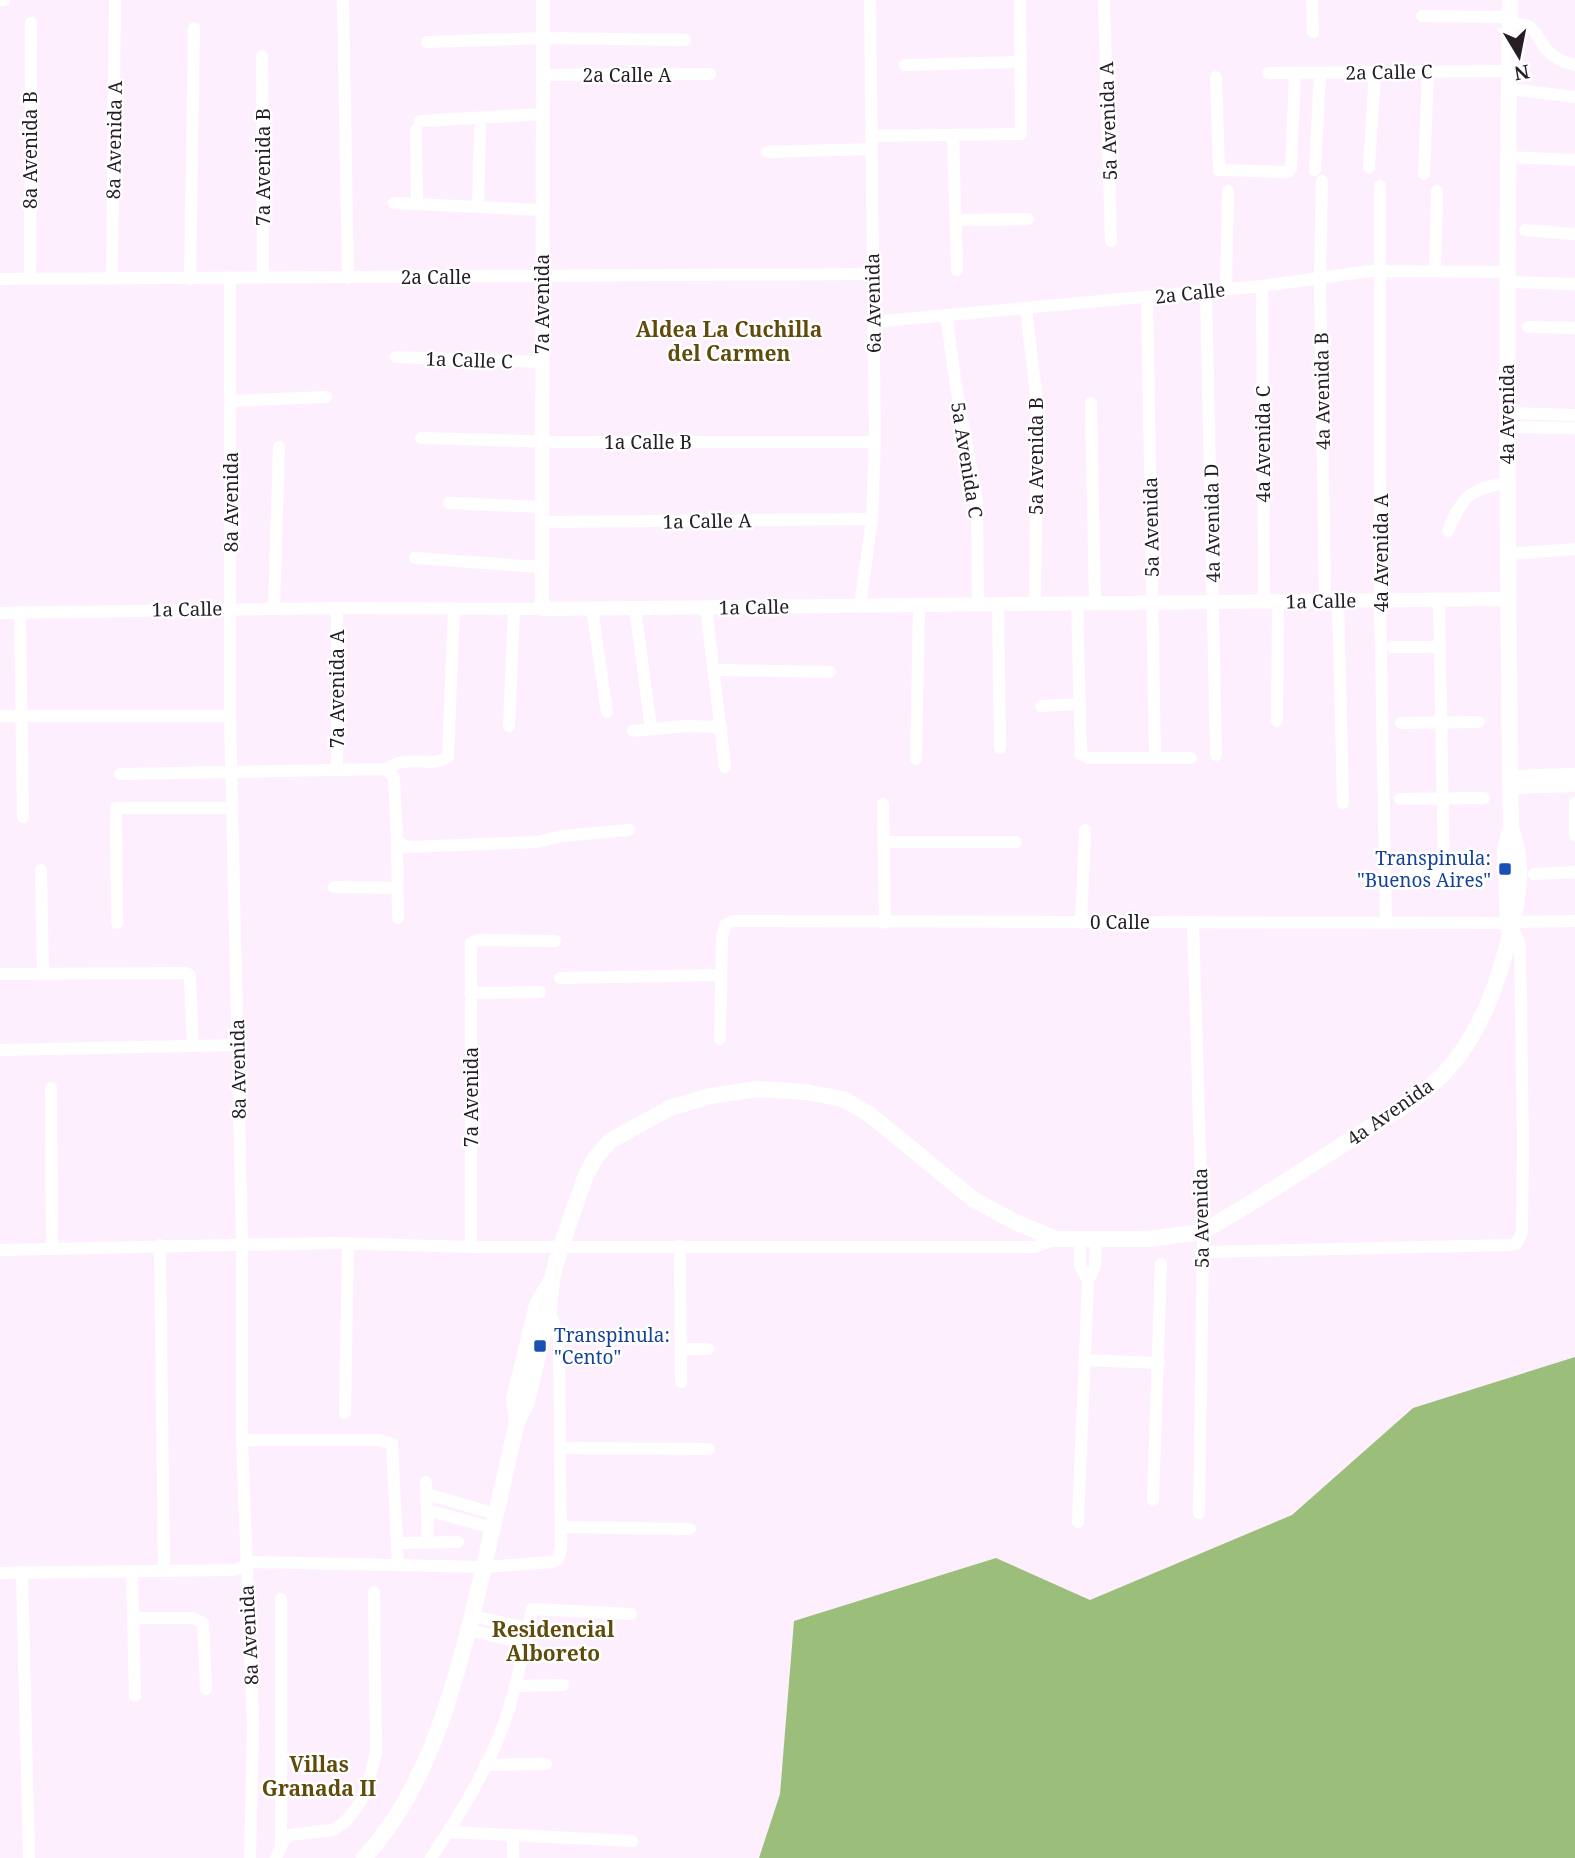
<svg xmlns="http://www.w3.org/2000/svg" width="1575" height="1858" font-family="'Noto Serif',serif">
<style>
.forest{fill:#9cbe7b}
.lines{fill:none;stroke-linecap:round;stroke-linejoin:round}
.minor{stroke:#fff;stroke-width:12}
.tertiary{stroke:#fff;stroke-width:14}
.secondary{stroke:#fff;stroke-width:16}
.transit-dot{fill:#1a4fb4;stroke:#fff;stroke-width:2.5}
.labels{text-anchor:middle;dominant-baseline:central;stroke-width:5;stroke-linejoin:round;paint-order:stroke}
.street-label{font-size:19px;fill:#261d27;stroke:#fff}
.transit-label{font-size:19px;fill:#164399;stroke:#fff;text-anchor:end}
.neighbourhood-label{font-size:21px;font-weight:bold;fill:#604a0c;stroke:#fff}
</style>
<rect width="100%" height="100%" fill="#feeffe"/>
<!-- forest -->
<polygon class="forest" points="1575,1357 1575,1858 759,1858 780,1794 794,1621 996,1558 1090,1600 1292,1515 1413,1408"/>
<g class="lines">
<!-- minor -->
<g class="minor">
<polyline points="0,0 4,0"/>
<polyline points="343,0 348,278"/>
<polyline points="1104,0 1111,241"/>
<polyline points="1312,0 1313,32"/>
<polyline points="1422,16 1510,17"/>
<path d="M 1510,24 C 1536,24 1532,29 1545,48 C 1553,58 1563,62 1575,65"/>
<polyline points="427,42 544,38 685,40"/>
<polyline points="262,56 263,278"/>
<polyline points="905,65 1021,62"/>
<polyline points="1268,73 1509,71"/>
<polyline points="544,75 710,74"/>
<polyline points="1216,77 1219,170 1288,172 1291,168 1295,74"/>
<polyline points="1509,89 1575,97"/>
<polyline points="420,121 543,114"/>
<polyline points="416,130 417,204"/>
<polyline points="953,135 957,270"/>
<polyline points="871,136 1021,134 1020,0"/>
<polyline points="767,152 871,149"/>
<polyline points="1507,157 1575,160"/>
<polyline points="1369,167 1375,72"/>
<polyline points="1315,170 1320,73"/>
<polyline points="1424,174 1428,72"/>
<polyline points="1322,181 1320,279 1325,601"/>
<polyline points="1380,186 1380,601 1386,921"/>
<polyline points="394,203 542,210"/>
<polyline points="478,207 480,128"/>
<polyline points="956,220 1028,219"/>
<polyline points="1525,230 1575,234"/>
<polyline points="1435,271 1437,191"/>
<polyline points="30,278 31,23"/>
<polyline points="0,279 873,274"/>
<polyline points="112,279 115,0"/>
<polyline points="190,279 194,28"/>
<polyline points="230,279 230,716 242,1243 242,1440 253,1725 250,1858"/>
<polyline points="1506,282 1575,284"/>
<polyline points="1262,286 1264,602"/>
<polyline points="1226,289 1228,191"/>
<polyline points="1206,291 1216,755"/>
<polyline points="1147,297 1155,757"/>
<polyline points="1026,309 1037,402 1035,604"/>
<polyline points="946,316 957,392 977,501 978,604"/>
<polyline points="873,322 1262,286 1370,271 1506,272"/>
<polyline points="1528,327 1575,328"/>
<polyline points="396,357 542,362"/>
<polyline points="231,401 326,397"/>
<polyline points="1091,403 1095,603"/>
<polyline points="1507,413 1575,415"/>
<polyline points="1507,427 1575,428"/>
<polyline points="421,438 557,442 875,442"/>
<polyline points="449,503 542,507"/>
<polyline points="542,522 872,519"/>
<path d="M 1448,531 C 1462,497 1470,488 1507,483"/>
<polyline points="1508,554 1575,549"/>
<polyline points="415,558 541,567"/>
<polyline points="1338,601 1343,803"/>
<polyline points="1439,602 1444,874"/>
<polyline points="998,604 1000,748"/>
<polyline points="1077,604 1081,754 1089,758 1191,758"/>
<polyline points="860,606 872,519 875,442 870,0"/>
<polyline points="706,607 725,767"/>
<polyline points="274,608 279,447"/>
<polyline points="337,608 337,770"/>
<polyline points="592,608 607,712"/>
<polyline points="635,608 650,721"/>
<polyline points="20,612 23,817"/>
<polyline points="0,613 337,608 542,609"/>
<polyline points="1393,647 1440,647"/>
<polyline points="713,670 830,672"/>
<polyline points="1041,706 1080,704"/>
<polyline points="0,716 230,716"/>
<polyline points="1277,721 1278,602"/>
<polyline points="1401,723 1479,722"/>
<polyline points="509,726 514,609"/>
<polyline points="633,731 686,726 721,727"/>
<polyline points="916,759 919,605"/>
<path d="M 387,769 C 408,753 431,769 448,757 L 454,608"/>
<polyline points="120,774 387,769 394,778 397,839 402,845 408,847 537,842 562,836 629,830"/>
<polyline points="1510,776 1575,774"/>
<polyline points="1511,788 1575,786"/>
<polyline points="1400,799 1484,798"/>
<polyline points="1575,803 1575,835"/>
<polyline points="883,804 885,923"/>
<polyline points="397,839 398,918"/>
<polyline points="884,842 1016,842"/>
<polyline points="41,870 43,972"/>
<polyline points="1405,874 1480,874"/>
<polyline points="1534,874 1575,872"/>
<polyline points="334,887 398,888"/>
<polyline points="1193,922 1203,1252 1199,1513"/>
<polyline points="1514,922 1575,921"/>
<polyline points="117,923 116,808 232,808"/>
<polyline points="1081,923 1085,830"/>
<polyline points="0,974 186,973 190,975 190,980 193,1046"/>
<polyline points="560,978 721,975"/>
<polyline points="470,993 540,992"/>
<polyline points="720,1039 722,937 725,925 733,921 1508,923"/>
<polyline points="0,1050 238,1045"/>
<polyline points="51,1088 52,1248"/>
<polyline points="1080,1240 1080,1266 1088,1281"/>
<polyline points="160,1245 164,1570"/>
<polyline points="680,1246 681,1382"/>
<polyline points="471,1247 471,943 478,940 555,941"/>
<polyline points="0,1250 332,1243 471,1247 1035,1247 1056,1239"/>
<polyline points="1203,1252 1511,1245 1517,1243 1522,1232 1523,1142 1520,945 1512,927"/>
<polyline points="681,1349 708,1349"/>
<polyline points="1085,1360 1159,1363"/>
<polyline points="345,1413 348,1243"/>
<polyline points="242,1440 379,1440 392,1444 398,1565"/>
<polyline points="561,1448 709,1449"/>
<polyline points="426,1482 428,1543"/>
<polyline points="427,1494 496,1514"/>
<polyline points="1153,1500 1161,1264"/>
<polyline points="427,1510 493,1528"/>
<polyline points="1078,1522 1088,1281 1095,1267 1096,1241"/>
<polyline points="561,1527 690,1529"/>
<polyline points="405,1543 458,1542"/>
<polyline points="132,1571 135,1696"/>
<polyline points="22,1572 29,1858"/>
<polyline points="0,1573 235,1570 255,1562 484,1567 553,1562 558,1559 561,1548 559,1340 549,1308"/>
<polyline points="471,1616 528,1628"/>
<polyline points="133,1618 193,1618 203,1623 206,1689"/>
<polyline points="468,1630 525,1643"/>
<polyline points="515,1686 563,1685"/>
<polyline points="485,1765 546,1764"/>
<polyline points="450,1832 632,1841"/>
<polyline points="513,1835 513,1858"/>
<polyline points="281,1847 281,1599"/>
<polyline points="276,1858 284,1840 290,1835 333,1830 345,1822 358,1806 367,1788 376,1753 374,1592"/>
<path d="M 431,1858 C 461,1813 490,1766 507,1715 C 518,1680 525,1645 532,1609 L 631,1614"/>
</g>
<!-- tertiary -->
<polyline class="tertiary" points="543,0 542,609 1508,599"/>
<!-- secondary -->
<g class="secondary">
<polyline points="1508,927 1505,848 1511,829"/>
<polyline points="517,1422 514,1399 537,1305 549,1284"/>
<path d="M 364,1858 C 425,1791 450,1702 472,1616 C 488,1551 502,1487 517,1422 L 527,1402 L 549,1308 L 552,1278 L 561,1246 L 586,1175 L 596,1157 L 610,1141 L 635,1127 L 670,1108 L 710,1096 L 757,1089 L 806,1092 L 843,1099 L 869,1114 L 973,1199 L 1015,1222 L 1056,1239 L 1148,1239 L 1202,1232 L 1231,1215 C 1274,1189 1316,1162 1358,1135 C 1390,1115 1423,1097 1448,1069 C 1481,1032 1499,981 1510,934 C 1518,900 1525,862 1511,829 C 1507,553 1506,276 1510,0"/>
</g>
</g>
<!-- markers -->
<g class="transit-dot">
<rect x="1498" y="862" width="14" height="14" rx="3.5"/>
<rect x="533" y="1339" width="14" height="14" rx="3.5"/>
</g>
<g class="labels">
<!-- street labels -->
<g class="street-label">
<text transform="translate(1389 72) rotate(-1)">2a Calle C</text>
<text x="627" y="75">2a Calle A</text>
<text transform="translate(1108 121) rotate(-92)">5a Avenida A</text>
<text transform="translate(114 140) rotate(-89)">8a Avenida A</text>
<text transform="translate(30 150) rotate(-90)">8a Avenida B</text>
<text transform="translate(263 167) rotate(-90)">7a Avenida B</text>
<text x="436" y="277">2a Calle</text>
<text transform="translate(1190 293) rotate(-6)">2a Calle</text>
<text transform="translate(873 303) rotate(-91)">6a Avenida</text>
<text transform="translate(542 304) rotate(-90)">7a Avenida</text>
<text transform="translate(469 360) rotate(2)">1a Calle C</text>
<text transform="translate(1322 391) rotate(-91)">4a Avenida B</text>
<text transform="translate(1507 414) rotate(-90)">4a Avenida</text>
<text x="648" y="442">1a Calle B</text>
<text transform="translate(1263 444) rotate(-90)">4a Avenida C</text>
<text transform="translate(1036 456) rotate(-90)">5a Avenida B</text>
<text transform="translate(967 460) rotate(81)">5a Avenida C</text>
<text transform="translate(231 502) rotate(-90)">8a Avenida</text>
<text transform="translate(707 521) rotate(-1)">1a Calle A</text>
<text transform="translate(1212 523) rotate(-91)">4a Avenida D</text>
<text transform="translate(1151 527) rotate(-91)">5a Avenida</text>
<text transform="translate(1381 553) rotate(-90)">4a Avenida A</text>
<text transform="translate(1321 601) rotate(-1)">1a Calle</text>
<text transform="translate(754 607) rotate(-1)">1a Calle</text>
<text transform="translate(187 609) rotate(-1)">1a Calle</text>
<text transform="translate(337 689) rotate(-90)">7a Avenida A</text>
<text x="1120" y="922">0 Calle</text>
<text transform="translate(238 1069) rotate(-91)">8a Avenida</text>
<text transform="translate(471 1097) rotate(-90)">7a Avenida</text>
<text transform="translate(1390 1112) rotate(-35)">4a Avenida</text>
<text transform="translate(1201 1218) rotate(-91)">5a Avenida</text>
<text transform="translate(249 1635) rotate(-93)">8a Avenida</text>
</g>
<!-- transit labels -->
<g class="transit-label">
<text x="1491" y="858">Transpinula:<tspan x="1491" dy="22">"Buenos Aires"</tspan></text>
<text x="554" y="1335" text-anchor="start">Transpinula:<tspan x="554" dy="22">"Cento"</tspan></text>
</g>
<!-- neighbourhood labels -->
<g class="neighbourhood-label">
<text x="729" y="329">Aldea La Cuchilla<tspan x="729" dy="24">del Carmen</tspan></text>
<text x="553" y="1629">Residencial<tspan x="553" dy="24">Alboreto</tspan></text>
<text x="319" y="1764">Villas<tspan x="319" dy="24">Granada II</tspan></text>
</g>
</g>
<!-- north arrow -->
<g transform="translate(1519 56) rotate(170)" stroke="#ffffff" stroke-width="5" paint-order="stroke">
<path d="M0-5L12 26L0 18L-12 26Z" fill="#261d27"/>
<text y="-10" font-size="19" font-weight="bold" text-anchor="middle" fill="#261d27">N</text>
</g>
</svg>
